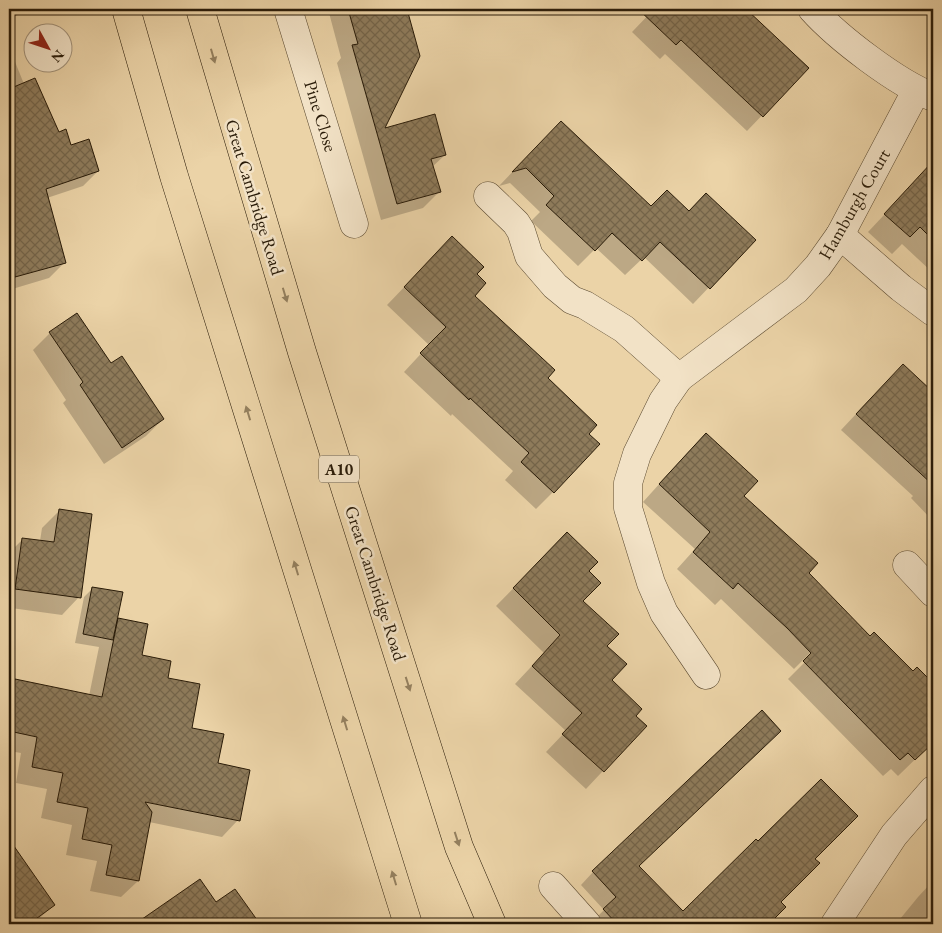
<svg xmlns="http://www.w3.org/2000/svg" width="942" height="933" font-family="'EB Garamond',serif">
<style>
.shadow{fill:#0003}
.building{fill:url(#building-cross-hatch);stroke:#291b08}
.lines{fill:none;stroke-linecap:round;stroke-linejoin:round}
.street-casing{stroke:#5a4930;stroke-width:29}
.highway-casing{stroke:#291b08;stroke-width:29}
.street{stroke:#f2e2c6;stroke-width:28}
.highway{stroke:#ebd3a7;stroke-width:28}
.oneway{fill:#94805f}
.labels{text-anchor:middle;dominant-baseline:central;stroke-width:5;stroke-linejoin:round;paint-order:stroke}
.shield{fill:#f2e2c6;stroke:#655741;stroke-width:1}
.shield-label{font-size:16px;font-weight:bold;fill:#291b08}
.street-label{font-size:18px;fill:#291b08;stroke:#f2e2c6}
</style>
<defs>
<pattern id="building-cross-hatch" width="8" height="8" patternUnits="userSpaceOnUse" patternTransform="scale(1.25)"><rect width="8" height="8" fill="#8e7b5b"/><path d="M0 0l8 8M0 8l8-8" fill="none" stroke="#746449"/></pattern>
</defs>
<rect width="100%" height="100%" fill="#ebd3a7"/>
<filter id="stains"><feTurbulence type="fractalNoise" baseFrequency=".004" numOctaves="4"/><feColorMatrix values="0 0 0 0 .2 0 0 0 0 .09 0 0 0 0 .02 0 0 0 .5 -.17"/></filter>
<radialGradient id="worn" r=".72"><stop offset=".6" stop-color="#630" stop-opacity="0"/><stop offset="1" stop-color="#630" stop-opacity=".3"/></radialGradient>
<!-- shadow -->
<g class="shadow">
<polygon points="9,9 31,9 9,19"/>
<polygon points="328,9 406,9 418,56 383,130 445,155 432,167 439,192 423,208 381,220 337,63 341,58"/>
<polygon points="654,9 728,9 751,31 807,68 747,131 665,54 660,59 632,32"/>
<polygon points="9,47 24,84 58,133 98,171 83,186 47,198 64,263 49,278 9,290"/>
<polygon points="545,138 651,208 689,212 754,240 693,304 644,257 625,275 596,248 578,266 531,221 540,212 510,183 499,186"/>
<polygon points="931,165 933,167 933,273 902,244 892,254 868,232"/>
<polygon points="435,255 475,274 473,296 546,378 553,492 536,509 505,480 513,471 452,414 451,416 404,372 429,345 387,305"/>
<polygon points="50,333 110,365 163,419 146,436 104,464 63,403 66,400 33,350"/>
<polygon points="887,381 920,394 933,406 933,521 911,498 913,496 841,430"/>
<polygon points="689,451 742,496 807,573 870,638 913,673 917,669 933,685 933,742 898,776 891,769 883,776 788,679 817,650 815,648 794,669 721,599 715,605 677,569 695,549 643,502"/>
<polygon points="59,511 79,597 62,615 11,608 9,621 9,553 23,539 40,541 42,528"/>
<polygon points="550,551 587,571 582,601 605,646 610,680 634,716 645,726 586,789 546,752 566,731 515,684 544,653 496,606"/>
<polygon points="93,588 115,623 118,620 140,656 167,679 190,729 216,764 238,820 222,837 149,822 138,881 121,897 90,891 97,861 66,855 72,825 41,818 47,789 16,783 21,753 9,751 9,687 15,681 89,696 99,647 75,643 84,597"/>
<polygon points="17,853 54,905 33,924 9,924 9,859"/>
<polygon points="813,859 779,902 784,907 767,924 595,924 592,922 604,910 581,885 593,872 638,866 683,913"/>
<polygon points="199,880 216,904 235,891 259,924 137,924"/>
<polygon points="931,883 933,885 933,924 896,924 918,897"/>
</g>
<!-- building -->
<g class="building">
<polygon points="348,9 407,9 420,56 385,128 435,114 446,155 431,159 441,192 397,204 352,45 358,44"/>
<polygon points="638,9 746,9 809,68 763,117 681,40 676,45"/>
<polygon points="35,78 59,132 66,129 71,145 89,139 99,171 46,189 66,263 15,277 9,254 9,89"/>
<polygon points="561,121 651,206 667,190 689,211 706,193 756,240 710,289 660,242 642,261 612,233 595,251 546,205 554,196 526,168 512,172"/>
<polygon points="933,161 933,240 920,227 910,237 884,214"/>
<polygon points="452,236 484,267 477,274 486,283 475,296 555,370 548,378 597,425 589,434 600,444 554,493 521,462 529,453 470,398 469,400 420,353 446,327 404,287"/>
<polygon points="77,313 111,363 122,356 164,419 122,448 80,385 83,382 49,332"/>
<polygon points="903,364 933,392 933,485 856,414"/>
<polygon points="706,433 758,481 744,496 818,563 809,573 870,636 874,632 913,671 917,667 933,683 933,743 915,760 908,753 900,760 803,661 811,653 787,628 738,583 733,589 693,552 710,532 659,484"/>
<polygon points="59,509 92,514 81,598 15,589 22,538 54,542"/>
<polygon points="567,532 598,562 589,571 601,583 583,601 619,634 607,646 627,664 612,680 642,709 636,716 647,726 604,772 562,734 582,713 532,666 560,635 513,588"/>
<polygon points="92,587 123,592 113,640 83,634"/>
<polygon points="118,618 148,624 142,655 171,661 168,678 200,684 192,728 224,734 218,763 250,770 240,821 145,802 152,812 139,881 106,875 112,845 82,839 88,808 57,802 63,773 32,767 37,737 9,731 9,708 15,679 102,697"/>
<polygon points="762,710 781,731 639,866 683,911 756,839 758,841 821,779 858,816 815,859 820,863 781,902 786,907 769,924 617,924 603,909 616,897 592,871"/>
<polygon points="9,839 55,905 29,924 9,924"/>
<polygon points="200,879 216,902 235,889 260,924 135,924"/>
</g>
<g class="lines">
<defs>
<g id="street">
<polyline points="288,9 354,224"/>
<path d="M 812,9 C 838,38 897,83 933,97"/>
<polyline points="488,196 516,223 521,231 529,256 555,286 572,300 585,305 624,329 679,378 796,290 818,266 840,235 916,91"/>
<polyline points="840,235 901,288 933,312"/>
<polyline points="679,378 663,401 637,454 628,483 628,508 651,583 664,613 706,675"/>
<polyline points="907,565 933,593"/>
<polyline points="553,886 587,924"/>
<polyline points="835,924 894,835 933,790"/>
</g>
<g id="highway">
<polyline points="126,9 174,176 408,924"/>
<polyline points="200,9 302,352 459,847 492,924"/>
</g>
</defs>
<!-- street casing -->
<use href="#street" class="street-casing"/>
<!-- highway casing -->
<use href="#highway" class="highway-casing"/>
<!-- street -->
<use href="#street" class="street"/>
<!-- highway -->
<use href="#highway" class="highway"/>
</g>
<!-- one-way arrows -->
<defs><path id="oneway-solid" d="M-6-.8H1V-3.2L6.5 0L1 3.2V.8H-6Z" transform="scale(1.25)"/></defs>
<g class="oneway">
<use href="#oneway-solid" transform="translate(213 56) rotate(74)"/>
<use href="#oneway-solid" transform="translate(285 295) rotate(73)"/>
<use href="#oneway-solid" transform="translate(248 413) rotate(-107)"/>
<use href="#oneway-solid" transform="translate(296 568) rotate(-107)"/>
<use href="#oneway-solid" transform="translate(408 684) rotate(72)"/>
<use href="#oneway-solid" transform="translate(345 723) rotate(-107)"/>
<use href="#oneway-solid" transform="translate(457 839) rotate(72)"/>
<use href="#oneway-solid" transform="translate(394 878) rotate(-107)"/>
</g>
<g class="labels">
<!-- shield labels -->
<rect class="shield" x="319" y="455.5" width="40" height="27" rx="4"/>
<g class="shield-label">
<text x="339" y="469">A10</text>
</g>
<!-- street labels -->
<g class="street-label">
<text transform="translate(321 116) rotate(73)">Pine Close</text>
<text transform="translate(255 197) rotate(73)">Great Cambridge Road</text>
<text transform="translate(854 204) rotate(-60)">Hamburgh Court</text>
<text transform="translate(376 583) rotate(72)">Great Cambridge Road</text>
</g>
</g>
<!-- margin -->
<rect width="942" height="933" fill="none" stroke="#ebd3a7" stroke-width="30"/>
<rect x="10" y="10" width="922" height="913" fill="none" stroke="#291b08" stroke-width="2.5"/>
<rect x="15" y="15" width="912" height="903" fill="none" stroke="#291b08"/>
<!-- north arrow -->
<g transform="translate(48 48) rotate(130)"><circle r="24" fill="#f2e2c6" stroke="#a2927a"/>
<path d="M0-4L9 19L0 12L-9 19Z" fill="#8f2418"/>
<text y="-8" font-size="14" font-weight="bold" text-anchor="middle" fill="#291b08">N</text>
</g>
<rect width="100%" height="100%" filter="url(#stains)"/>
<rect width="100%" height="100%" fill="url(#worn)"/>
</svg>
